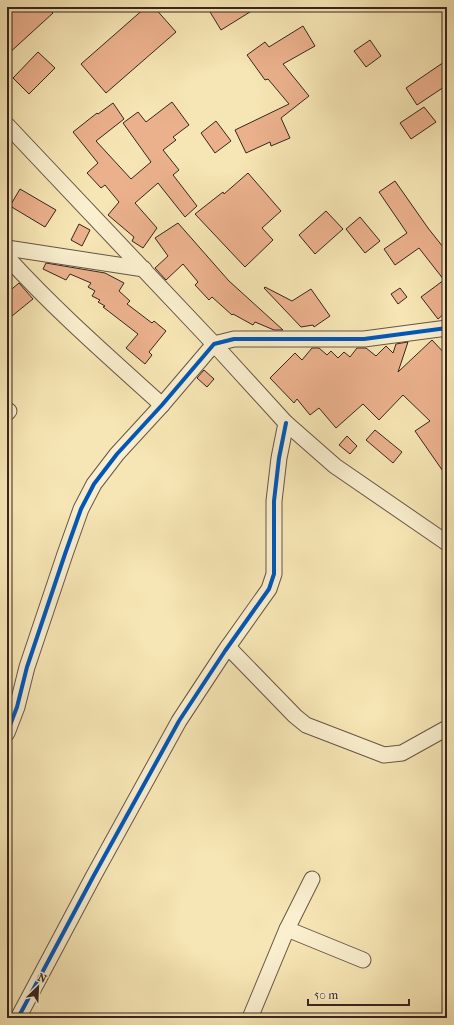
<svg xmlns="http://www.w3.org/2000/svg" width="454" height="1025" font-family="'IM FELL French Canon',serif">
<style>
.building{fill:#ebb18d;stroke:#37251e}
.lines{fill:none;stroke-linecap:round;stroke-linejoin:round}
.street-casing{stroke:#675544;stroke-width:17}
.street{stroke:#faefcf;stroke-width:15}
.cycleway-casing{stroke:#faefcf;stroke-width:6}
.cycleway{stroke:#0057b8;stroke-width:4}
</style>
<rect width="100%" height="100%" fill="#f7e6b5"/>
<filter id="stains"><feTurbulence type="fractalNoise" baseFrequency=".005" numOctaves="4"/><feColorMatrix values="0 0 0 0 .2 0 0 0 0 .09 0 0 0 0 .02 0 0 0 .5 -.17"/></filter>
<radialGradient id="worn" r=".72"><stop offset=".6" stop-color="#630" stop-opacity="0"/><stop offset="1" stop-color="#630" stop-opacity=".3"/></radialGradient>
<!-- building -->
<g class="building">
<polygon points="13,7 47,7 53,13 7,55 7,12"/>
<polygon points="146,7 154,7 176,32 106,93 81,64"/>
<polygon points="207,7 258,7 221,30"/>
<polygon points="303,26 315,46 283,64 309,96 281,118 290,138 271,146 270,142 246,153 235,130 289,104 268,79 265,80 247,55 265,42 269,47"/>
<polygon points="370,40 381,56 366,67 354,51"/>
<polygon points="38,52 55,68 29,94 13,78"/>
<polygon points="447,60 447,85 417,105 406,88"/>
<polygon points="172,102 189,125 173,137 176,140 163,150 179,170 173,175 197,206 185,217 158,183 135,203 157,228 143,248 132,241 134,237 108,215 119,202 105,185 101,188 87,173 98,163 73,132 97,113 98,114 113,103 124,119 96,141 131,179 151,162 123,123 138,112 146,122"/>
<polygon points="424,107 436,122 411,139 400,123"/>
<polygon points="216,121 231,141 215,153 201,133"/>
<polygon points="248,173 281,211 262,228 273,240 245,267 195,214 223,192 224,194"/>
<polygon points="395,181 428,228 447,252 447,311 438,319 421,297 444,280 419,248 395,265 384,249 407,233 379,192"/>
<polygon points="20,189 56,210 45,227 10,206"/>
<polygon points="326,211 343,229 315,254 299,235"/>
<polygon points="360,217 380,241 365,253 346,229"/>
<polygon points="178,223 229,281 283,330 274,330 255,322 253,325 233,314 232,315 212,297 209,300 195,285 198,282 183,264 166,280 155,268 168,256 155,238"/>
<polygon points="79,224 90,230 82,246 71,240"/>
<polygon points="46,263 105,273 124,283 119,291 130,301 127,304 152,323 154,321 166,331 149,352 152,355 145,364 126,348 138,334 103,307 105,306 98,302 100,300 92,296 95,291 88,287 91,283 70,274 66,280 43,269"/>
<polygon points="19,283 33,299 7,320 7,293"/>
<polygon points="265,287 292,301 311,289 330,316 314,327 313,325 301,327 264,288"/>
<polygon points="400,288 407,297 398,304 391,294"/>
<polygon points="432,340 447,356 447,477 415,431 430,421 403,395 379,420 363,404 336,428 319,408 310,415 297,399 294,403 270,378 295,353 302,360 312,348 319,348 327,355 331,351 338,358 344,352 350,357 357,348 366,348 376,356 386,346 393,353 396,344 408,342 398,372"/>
<polygon points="204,370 214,379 207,387 197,378"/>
<polygon points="375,430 402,452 393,463 366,440"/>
<polygon points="347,436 357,446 350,454 339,445"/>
</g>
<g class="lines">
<defs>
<g id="street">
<polyline points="7,125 214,344 286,423 335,466 447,543"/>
<polyline points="7,248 144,269"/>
<path d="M 7,257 C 55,310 109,357 162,405"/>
<polyline points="7,413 9,411"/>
<polyline points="228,647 295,716 306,725 384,755 402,753 447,728"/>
<polyline points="7,733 17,707 27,667 65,554 81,509 94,484 117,454 162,405 214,344 234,339 364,339 447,328"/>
<polyline points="287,929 363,960"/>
<polyline points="18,1018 93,877 179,721 225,651 269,589 274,574 274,501 279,458 286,423"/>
<polyline points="250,1018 287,929 312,879"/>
</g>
</defs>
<!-- street casing -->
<use href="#street" class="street-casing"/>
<!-- street -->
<use href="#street" class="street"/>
<defs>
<g id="cycleway">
<polyline points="7,733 17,707 27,667 65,554 81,509 94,484 117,454 162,405 214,344 234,339 364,339 447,328"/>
<polyline points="18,1018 93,877 179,721 225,651 269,589 274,574 274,501 279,458 286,423"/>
</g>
</defs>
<!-- cycleway casing -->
<use href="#cycleway" class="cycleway-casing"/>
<!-- cycleway -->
<use href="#cycleway" class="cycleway"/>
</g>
<!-- margin -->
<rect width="454" height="1025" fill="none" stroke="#f7e6b5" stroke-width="24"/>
<rect x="8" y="8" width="438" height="1009" fill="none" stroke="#37251e" stroke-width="2"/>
<rect x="12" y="12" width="430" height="1001" fill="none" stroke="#37251e"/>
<!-- north arrow -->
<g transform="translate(38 987) rotate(24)" stroke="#faefcf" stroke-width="3" paint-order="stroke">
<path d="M0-3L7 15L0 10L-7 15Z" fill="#37251e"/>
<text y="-6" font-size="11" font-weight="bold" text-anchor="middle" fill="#37251e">N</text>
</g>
<!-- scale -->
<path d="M308 999v6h101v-6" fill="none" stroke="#37251e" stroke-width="2"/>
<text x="314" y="999" font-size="12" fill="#37251e" stroke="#faefcf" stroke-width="3" paint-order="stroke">50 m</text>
<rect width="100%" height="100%" filter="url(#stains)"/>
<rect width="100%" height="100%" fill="url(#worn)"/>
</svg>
